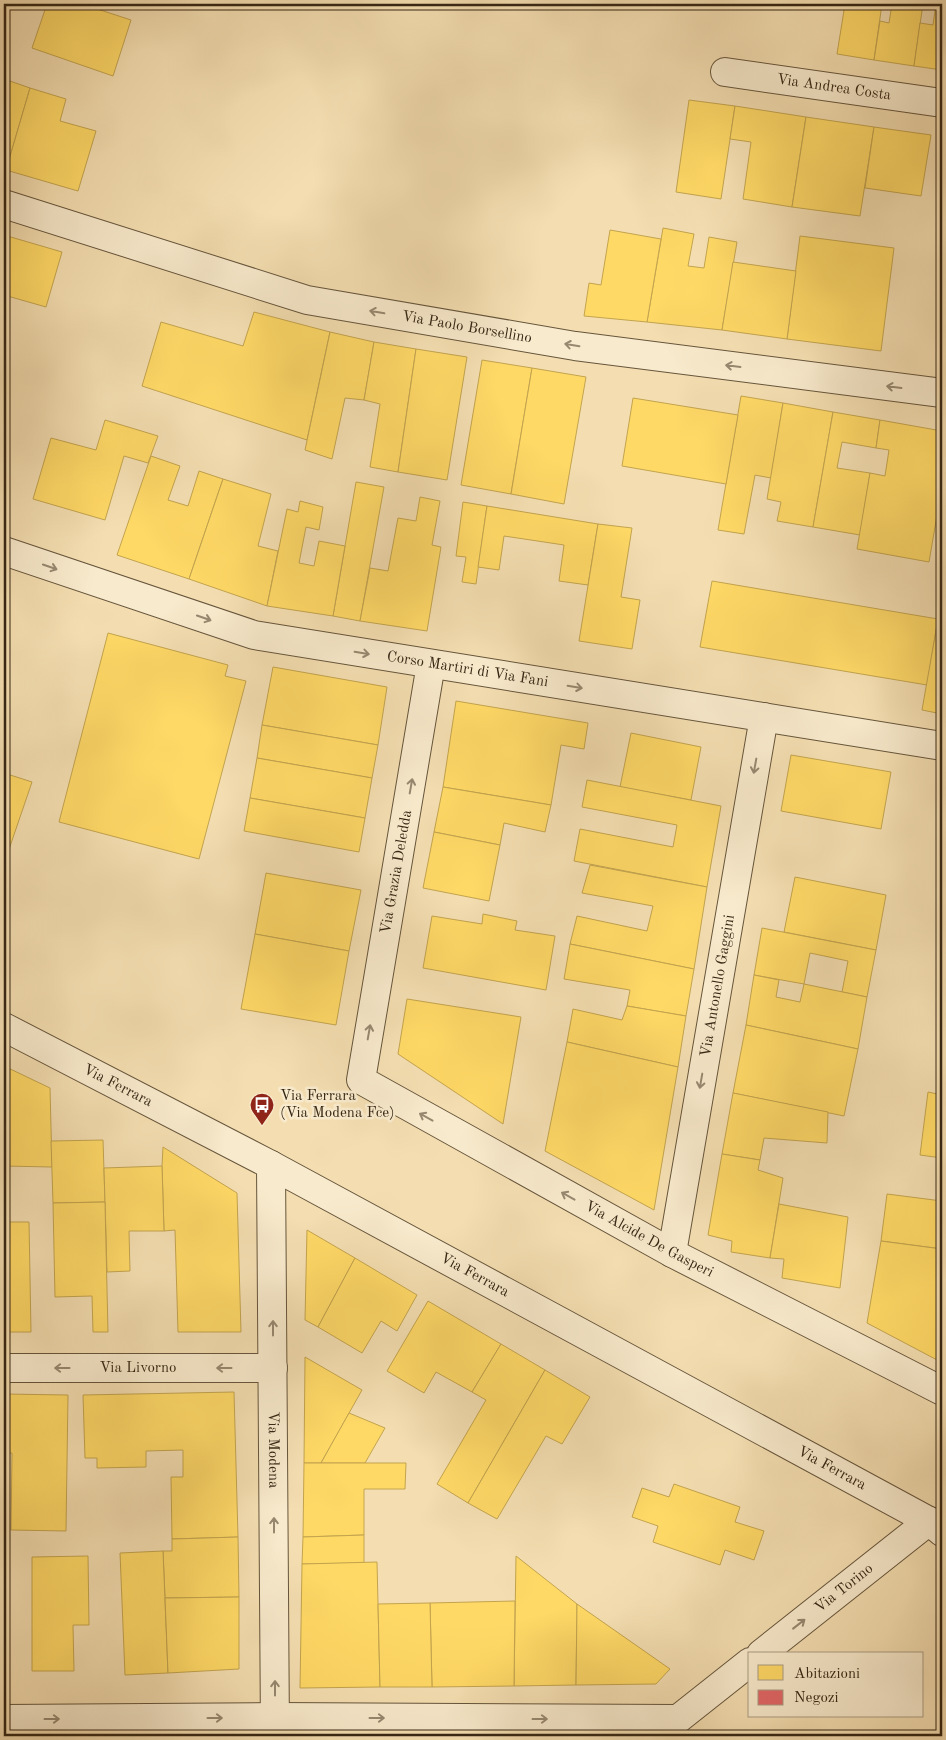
<svg xmlns="http://www.w3.org/2000/svg" width="946" height="1740" font-family="'Old Standard TT',serif">
<style>
.homes{fill:#ffd966;stroke:#c3a44e}
.shops{fill:#e06666;stroke:#ad534e}
.lines{fill:none;stroke-linecap:round;stroke-linejoin:round}
.minor-casing{stroke:#66553c;stroke-width:30}
.tertiary-casing{stroke:#66553c;stroke-width:30}
.minor{stroke:#f8eacc;stroke-width:28}
.tertiary{stroke:#f8eacc;stroke-width:28}
.oneway{stroke:#978870}
.labels{text-anchor:middle;dominant-baseline:central;stroke-width:5;stroke-linejoin:round;paint-order:stroke}
.street-label{font-size:15px;fill:#362715;stroke:#f8eacc}
.poi-label{font-size:15px;fill:#362715;stroke:#f8eacc;text-anchor:start}
</style>
<rect width="100%" height="100%" fill="#f4deb1"/>
<filter id="stains"><feTurbulence type="fractalNoise" baseFrequency=".004" numOctaves="4"/><feColorMatrix values="0 0 0 0 .2 0 0 0 0 .09 0 0 0 0 .02 0 0 0 .5 -.17"/></filter>
<radialGradient id="worn" r=".72"><stop offset=".6" stop-color="#630" stop-opacity="0"/><stop offset="1" stop-color="#630" stop-opacity=".3"/></radialGradient>
<!-- homes -->
<g class="homes">
<polygon points="47,4 82,4 131,20 113,76 32,48"/>
<polygon points="845,4 882,4 874,60 837,54"/>
<polygon points="892,4 923,4 914,66 874,60 880,21 889,23"/>
<polygon points="936,4 942,4 942,70 914,66 920,23 933,25"/>
<polygon points="4,79 30,88 6,170 4,169"/>
<polygon points="30,88 66,99 60,121 96,131 78,191 6,170"/>
<polygon points="689,100 735,106 721,199 676,192"/>
<polygon points="735,106 806,117 792,207 743,199 751,142 730,139"/>
<polygon points="806,117 874,127 860,216 792,207"/>
<polygon points="874,127 931,135 921,196 865,188"/>
<polygon points="663,228 694,234 688,266 704,268 709,237 737,242 722,330 647,322"/>
<polygon points="610,230 661,239 647,322 584,316 589,283 601,285"/>
<polygon points="4,235 62,252 46,307 4,295"/>
<polygon points="800,236 894,248 881,351 787,339"/>
<polygon points="733,262 796,271 787,339 722,330"/>
<polygon points="254,312 330,332 307,440 142,386 161,322 243,346"/>
<polygon points="330,332 374,342 364,400 345,398 332,459 305,450"/>
<polygon points="374,342 416,349 398,472 370,467 380,404 364,400"/>
<polygon points="416,349 467,357 447,480 398,472"/>
<polygon points="482,360 532,368 511,494 461,485"/>
<polygon points="532,368 586,377 564,504 511,494"/>
<polygon points="741,396 783,403 771,478 755,475 744,534 718,530"/>
<polygon points="633,398 738,415 726,484 622,466"/>
<polygon points="783,403 833,412 813,527 777,521 781,502 767,499"/>
<polygon points="833,412 880,420 876,448 842,442 837,468 870,473 860,535 813,527"/>
<polygon points="105,420 158,436 148,463 124,456 105,520 33,499 51,438 96,450"/>
<polygon points="880,420 942,431 942,486 929,562 857,549 870,473 885,476 889,450 876,448"/>
<polygon points="151,456 180,466 168,500 188,506 199,471 223,479 189,579 117,555"/>
<polygon points="223,479 271,494 258,546 278,551 267,606 189,579"/>
<polygon points="356,482 384,487 360,621 333,616"/>
<polygon points="420,497 440,501 432,545 441,547 427,631 360,621 370,568 388,571 398,518 416,521"/>
<polygon points="300,501 323,507 319,530 306,527 299,563 314,566 319,541 345,546 333,616 267,606 287,509 298,512"/>
<polygon points="463,502 487,506 476,584 462,582 466,557 456,556"/>
<polygon points="487,506 598,524 588,585 559,581 564,545 504,536 499,570 478,567"/>
<polygon points="598,524 632,528 621,597 640,600 632,649 579,641"/>
<polygon points="712,581 938,619 927,685 700,647"/>
<polygon points="938,619 942,620 942,714 922,710"/>
<polygon points="108,633 228,665 225,676 246,681 199,859 59,822"/>
<polygon points="273,667 387,687 378,745 262,725"/>
<polygon points="456,701 588,723 584,749 561,745 551,805 443,787"/>
<polygon points="262,725 378,745 372,778 257,758"/>
<polygon points="631,733 701,747 691,800 620,787"/>
<polygon points="791,755 891,772 881,829 781,811"/>
<polygon points="257,758 372,778 365,818 250,798"/>
<polygon points="4,773 32,782 4,864"/>
<polygon points="587,780 721,806 707,887 574,861 580,829 673,847 677,825 582,807"/>
<polygon points="443,787 551,805 545,832 504,823 500,845 434,832"/>
<polygon points="250,798 365,818 359,852 244,831"/>
<polygon points="434,832 500,845 489,901 423,888"/>
<polygon points="590,865 707,887 694,969 570,944 577,916 647,931 653,906 582,893"/>
<polygon points="266,873 361,890 349,951 255,934"/>
<polygon points="795,877 886,895 876,950 784,932"/>
<polygon points="483,914 517,921 515,930 555,936 546,990 423,968 432,916 482,924"/>
<polygon points="762,928 876,950 867,997 842,992 848,961 810,953 804,984 754,975"/>
<polygon points="255,934 349,951 336,1025 241,1009"/>
<polygon points="570,944 694,969 686,1016 627,1006 630,990 564,979"/>
<polygon points="754,975 779,980 776,997 800,1002 804,984 867,997 858,1049 746,1025"/>
<polygon points="407,999 521,1017 503,1124 398,1054"/>
<polygon points="627,1006 686,1016 678,1067 567,1042 573,1009 622,1020"/>
<polygon points="746,1025 858,1049 844,1116 733,1093"/>
<polygon points="567,1042 678,1067 654,1210 545,1151"/>
<polygon points="4,1066 50,1088 52,1167 4,1166"/>
<polygon points="928,1092 942,1095 942,1158 920,1155"/>
<polygon points="733,1093 828,1112 827,1143 764,1138 760,1160 722,1154"/>
<polygon points="103,1140 105,1202 53,1203 51,1141"/>
<polygon points="163,1147 237,1193 241,1332 178,1332 175,1230 164,1231 162,1166"/>
<polygon points="722,1154 760,1160 758,1170 783,1178 770,1258 731,1252 732,1241 708,1235"/>
<polygon points="162,1166 164,1231 129,1231 130,1271 107,1272 104,1168"/>
<polygon points="887,1194 942,1201 942,1249 881,1241"/>
<polygon points="105,1202 108,1332 93,1332 92,1296 55,1297 53,1203"/>
<polygon points="779,1204 848,1217 840,1288 782,1278 784,1259 770,1258"/>
<polygon points="4,1222 29,1222 31,1332 4,1332"/>
<polygon points="307,1230 355,1258 318,1327 305,1320"/>
<polygon points="881,1241 942,1249 942,1342 939,1361 867,1323"/>
<polygon points="355,1258 417,1295 397,1331 381,1321 362,1353 318,1327"/>
<polygon points="428,1301 501,1344 472,1392 436,1372 424,1393 387,1371"/>
<polygon points="942,1342 942,1362 939,1361"/>
<polygon points="501,1344 545,1370 468,1503 437,1484 486,1400 472,1392"/>
<polygon points="305,1357 362,1390 321,1463 304,1463"/>
<polygon points="545,1370 590,1397 562,1444 546,1436 497,1519 468,1503"/>
<polygon points="234,1392 238,1537 172,1539 171,1477 183,1477 183,1450 146,1451 146,1467 97,1468 97,1458 85,1458 83,1395"/>
<polygon points="4,1394 68,1395 66,1531 11,1530 12,1453 4,1453"/>
<polygon points="349,1413 385,1428 365,1463 321,1463"/>
<polygon points="304,1463 406,1463 405,1489 364,1489 364,1535 303,1537"/>
<polygon points="674,1484 740,1507 735,1522 764,1531 754,1560 725,1550 720,1565 653,1542 658,1526 632,1517 642,1488 669,1497"/>
<polygon points="364,1535 364,1563 302,1564 303,1537"/>
<polygon points="238,1537 239,1597 165,1598 163,1551 172,1551 172,1539"/>
<polygon points="163,1551 168,1673 125,1675 120,1553"/>
<polygon points="88,1556 89,1625 73,1625 74,1671 32,1671 32,1557"/>
<polygon points="516,1556 577,1604 576,1685 514,1686"/>
<polygon points="377,1562 380,1687 300,1688 302,1564"/>
<polygon points="239,1597 239,1669 168,1673 165,1598"/>
<polygon points="515,1601 514,1686 432,1687 430,1603"/>
<polygon points="430,1603 432,1687 380,1687 378,1604"/>
<polygon points="577,1604 670,1669 656,1684 576,1685"/>
</g>
<!-- shops -->
<polygon class="shops" points="4,1606 6,1674 4,1674"/>
<g class="lines">
<defs>
<g id="minor">
<path id="s1" d="M 725,72 L 942,103"/>
<path id="s2" d="M 4,204 L 307,300 L 575,346 L 942,393"/>
<path id="s3" d="M 4,551 L 254,635 L 942,746"/>
<path id="s4" d="M 431,664 L 361,1080 L 672,1253 L 942,1391"/>
<path id="s5" d="M 271,1165 L 275,1735"/>
<path id="s6" d="M 672,1253 L 764,717"/>
<path id="s7" d="M 4,1368 L 273,1368"/>
<path id="s8" d="M 761,1654 L 929,1521"/>
<polyline points="4,1719 275,1717 678,1719 750,1662"/>
</g>
<g id="tertiary">
<path id="s9" d="M 4,1027 L 271,1165 L 929,1521 L 942,1532"/>
</g>
</defs>
<!-- minor casing -->
<use href="#minor" class="minor-casing"/>
<!-- tertiary casing -->
<use href="#tertiary" class="tertiary-casing"/>
<!-- minor -->
<use href="#minor" class="minor"/>
<!-- tertiary -->
<use href="#tertiary" class="tertiary"/>
</g>
<!-- one-way arrows -->
<defs><path id="oneway-shaft" d="M-6 0H5M1.5-3L5.5 0L1.5 3" fill="none" stroke-width="1.6" stroke-linecap="round" stroke-linejoin="round" transform="scale(1.25)"/></defs>
<g class="oneway">
<use href="#oneway-shaft" transform="translate(377 312) rotate(-170)"/>
<use href="#oneway-shaft" transform="translate(572 345) rotate(-171)"/>
<use href="#oneway-shaft" transform="translate(733 366) rotate(-173)"/>
<use href="#oneway-shaft" transform="translate(894 387) rotate(-173)"/>
<use href="#oneway-shaft" transform="translate(50 567) rotate(19)"/>
<use href="#oneway-shaft" transform="translate(204 618) rotate(19)"/>
<use href="#oneway-shaft" transform="translate(362 653) rotate(9)"/>
<use href="#oneway-shaft" transform="translate(575 687) rotate(9)"/>
<use href="#oneway-shaft" transform="translate(755 766) rotate(100)"/>
<use href="#oneway-shaft" transform="translate(411 786) rotate(-80)"/>
<use href="#oneway-shaft" transform="translate(369 1032) rotate(-80)"/>
<use href="#oneway-shaft" transform="translate(701 1081) rotate(100)"/>
<use href="#oneway-shaft" transform="translate(426 1117) rotate(-151)"/>
<use href="#oneway-shaft" transform="translate(568 1196) rotate(-151)"/>
<use href="#oneway-shaft" transform="translate(273 1328) rotate(-90)"/>
<use href="#oneway-shaft" transform="translate(62 1368) rotate(180)"/>
<use href="#oneway-shaft" transform="translate(224 1368) rotate(180)"/>
<use href="#oneway-shaft" transform="translate(274 1525) rotate(-90)"/>
<use href="#oneway-shaft" transform="translate(799 1624) rotate(-38)"/>
<use href="#oneway-shaft" transform="translate(275 1688) rotate(-90)"/>
<use href="#oneway-shaft" transform="translate(215 1718)"/>
<use href="#oneway-shaft" transform="translate(377 1718)"/>
<use href="#oneway-shaft" transform="translate(52 1719)"/>
<use href="#oneway-shaft" transform="translate(540 1719)"/>
</g>
<!-- icons -->
<defs>
<symbol id="bus-pin" viewBox="-11 -11 22 30"><path d="M0 17L-7.5 6A9.5 9.5 0 1 1 7.5 6Z" fill="#8f2418" stroke="#f8eacc"/><path d="M-5-6H5V4H4V6H2V4H-2V6H-4V4H-5ZM-3.5-4V0h7V-4ZM-3.5 1.2v1.5H-2V1.2ZM2 1.2v1.5H3.5V1.2Z" fill="#fff"/></symbol>
</defs>
<g fill-rule="evenodd">
<use href="#bus-pin" x="248" y="1091" width="28" height="38"/>
</g>
<g class="labels">
<!-- street labels -->
<g class="street-label">
<text stroke="none"><textPath href="#s1" startOffset="110">Via Andrea Costa</textPath></text>
<text stroke="none"><textPath href="#s2" startOffset="480">Via Paolo Borsellino</textPath></text>
<text stroke="none"><textPath href="#s3" startOffset="480">Corso Martiri di Via Fani</textPath></text>
<text transform="translate(397 872) rotate(-80)">Via Grazia Deledda</text>
<text stroke="none"><textPath href="#s6" startOffset="271">Via Antonello Gaggini</textPath></text>
<text stroke="none"><textPath href="#s9" startOffset="128">Via Ferrara</textPath></text>
<text stroke="none"><textPath href="#s4" startOffset="751">Via Alcide De Gasperi</textPath></text>
<text stroke="none"><textPath href="#s9" startOffset="532">Via Ferrara</textPath></text>
<text stroke="none"><textPath href="#s7" startOffset="134">Via Livorno</textPath></text>
<text stroke="none"><textPath href="#s5" startOffset="285">Via Modena</textPath></text>
<text stroke="none"><textPath href="#s9" startOffset="938">Via Ferrara</textPath></text>
<text stroke="none"><textPath href="#s8" startOffset="106">Via Torino</textPath></text>
</g>
<!-- poi labels -->
<g class="poi-label">
<text x="280" y="1096">Via Ferrara<tspan x="280" dy="17">(Via Modena Fce)</tspan></text>
</g>
</g>
<!-- margin -->
<rect width="946" height="1740" fill="none" stroke="#f4deb1" stroke-width="20"/>
<rect x="5" y="5" width="936" height="1730" fill="none" stroke="#362715" stroke-width="2.5"/>
<rect x="10" y="10" width="926" height="1720" fill="none" stroke="#362715"/>
<!-- legend -->
<rect x="748" y="1652" width="175" height="65" fill="#f8eacc" stroke="#aa9c83"/>
<rect x="758" y="1665" width="25" height="15" fill="#ffd966" stroke="#aa9c83"/>
<text x="794" y="1678" font-size="15" fill="#362715">Abitazioni</text>
<rect x="758" y="1690" width="25" height="15" fill="#e06666" stroke="#aa9c83"/>
<text x="794" y="1702" font-size="15" fill="#362715">Negozi</text>
<rect width="100%" height="100%" filter="url(#stains)"/>
<rect width="100%" height="100%" fill="url(#worn)"/>
</svg>
